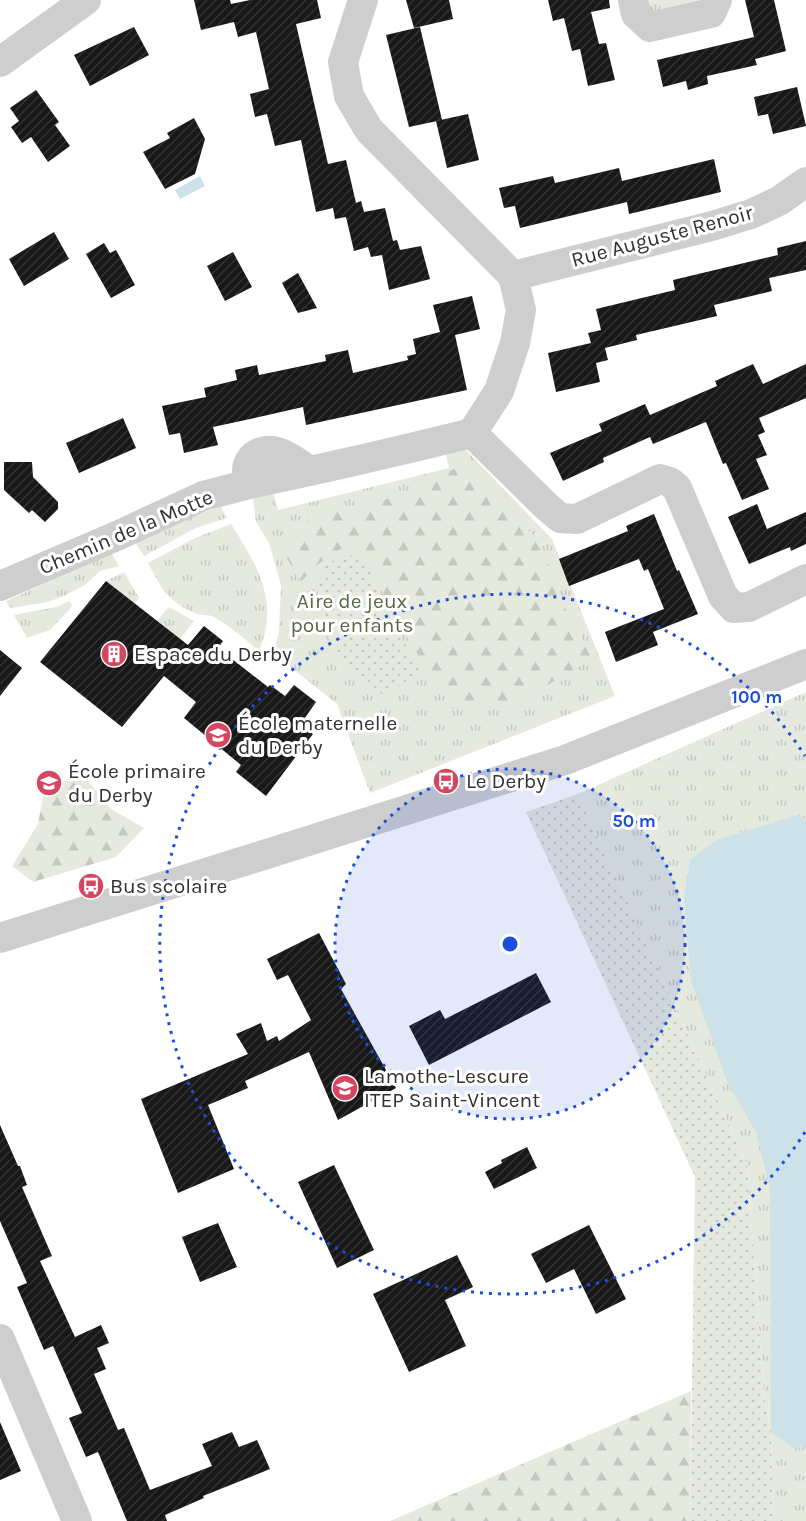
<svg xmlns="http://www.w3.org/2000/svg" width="806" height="1521" font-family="Karla,sans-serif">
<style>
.grass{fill:url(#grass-tufts)}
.forest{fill:url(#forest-firs)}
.park{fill:url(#park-dots)}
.water{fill:#cde1e8}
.building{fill:url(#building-hatch)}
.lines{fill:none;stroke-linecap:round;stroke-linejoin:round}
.minor{stroke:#cecece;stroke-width:30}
.ring{fill:none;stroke:#1d4ed8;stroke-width:3;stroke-dasharray:3 6}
.labels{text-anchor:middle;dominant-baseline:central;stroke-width:6;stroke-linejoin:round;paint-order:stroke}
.street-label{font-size:21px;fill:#313131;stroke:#fff}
.park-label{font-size:21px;fill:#596943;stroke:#fff}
.poi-label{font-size:21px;fill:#313131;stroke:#fff;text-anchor:start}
.centre{fill:#1d4ed8;stroke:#fff;stroke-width:3}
.ring-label{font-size:18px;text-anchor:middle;font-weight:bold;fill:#1d4ed8;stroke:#fff;stroke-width:6;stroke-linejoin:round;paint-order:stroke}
</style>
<defs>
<pattern id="grass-tufts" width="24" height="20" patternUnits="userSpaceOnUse" patternTransform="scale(1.5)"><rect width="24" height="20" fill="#e5e9de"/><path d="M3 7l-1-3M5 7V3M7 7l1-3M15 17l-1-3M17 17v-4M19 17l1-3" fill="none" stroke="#c5c8bf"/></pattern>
<pattern id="forest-firs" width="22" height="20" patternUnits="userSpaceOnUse" patternTransform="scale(1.5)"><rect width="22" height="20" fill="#e5e9de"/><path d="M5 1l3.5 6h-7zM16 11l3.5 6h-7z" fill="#c5c8bf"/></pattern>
<pattern id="park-dots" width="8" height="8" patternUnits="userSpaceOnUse" patternTransform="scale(1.5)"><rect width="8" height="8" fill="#e5e9de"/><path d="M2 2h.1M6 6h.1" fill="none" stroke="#c5c8bf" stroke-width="1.8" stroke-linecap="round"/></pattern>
<pattern id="building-hatch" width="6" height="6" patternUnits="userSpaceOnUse" patternTransform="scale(1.5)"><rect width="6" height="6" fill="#181818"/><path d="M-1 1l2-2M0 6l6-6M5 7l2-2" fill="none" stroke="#313131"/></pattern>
</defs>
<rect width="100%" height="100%" fill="#fff"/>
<!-- grass -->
<g class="grass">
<polygon points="648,0 705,0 651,13"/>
<polygon points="462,446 552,539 615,696 370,793 337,704 273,653 279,632 281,585 269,543 256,522 253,498 273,492 278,510 449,468 445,450"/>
<polygon points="221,507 227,518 196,528 144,556 135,542 191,516"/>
<path d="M 231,524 C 257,565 280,601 259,651 C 245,639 230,626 214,617 C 208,614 202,616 195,613 C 167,601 162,589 148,563 L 195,538 Z"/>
<polygon points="111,553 119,566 100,571 85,585 66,595 48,602 10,608 6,601"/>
<polygon points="124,572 139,598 135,604 106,581"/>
<polygon points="69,601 72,605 70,609 50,630 27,638 14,615 56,607"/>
<polygon points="169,607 194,621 180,639 157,621"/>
<polygon points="806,692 806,1521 773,1521 771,1432 764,1395 747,1165 578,794"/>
</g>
<!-- forest -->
<g class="forest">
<polygon points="467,462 541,544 561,600 592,659 522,700 453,709 432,673 395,620 367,556 340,549 314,567 301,582 280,547 317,511 366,507 425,484"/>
<polygon points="84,776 111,809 144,828 116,857 33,882 12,866 38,824 45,786"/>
<polygon points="691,1391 690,1521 390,1521"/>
</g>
<!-- park -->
<g class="park">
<polygon points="351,555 367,563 391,623 423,671 384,696 343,661 322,623 317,587 326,563"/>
<polygon points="578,794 747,1165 764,1395 771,1432 773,1521 690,1521 695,1177 526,812"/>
</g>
<!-- water -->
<g class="water">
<polygon points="200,176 205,186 180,199 175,190"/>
<polygon points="798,815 806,819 806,1447 793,1448 771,1432 770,1189 756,1132 728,1084 691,981 684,897 690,860 717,840"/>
</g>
<!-- building -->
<g class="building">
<polygon points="194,0 230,0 231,4 250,0 317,0 321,18 296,24 328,164 346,160 356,203 361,201 364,212 385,208 393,241 397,240 400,250 421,246 430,279 389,290 382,255 371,257 368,247 354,251 346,217 335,219 333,208 316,212 301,140 275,146 267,114 255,117 250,94 269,89 256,32 238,37 234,22 201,30"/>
<polygon points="406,0 449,0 453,19 414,28"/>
<polygon points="548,0 609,0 610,8 591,12 599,44 606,43 615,80 588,86 580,49 572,51 564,18 553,21"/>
<polygon points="745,0 774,0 786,51 755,59 757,65 707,76 708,84 688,90 686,81 663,87 657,60 754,37"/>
<polygon points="134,27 149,55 90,86 74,55"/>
<polygon points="420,27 442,120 409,127 386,35"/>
<polygon points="797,87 806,126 773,134 768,114 758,116 754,97"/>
<polygon points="36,90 59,122 55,125 70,146 48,162 31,137 22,143 11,127 19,121 10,108"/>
<polygon points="468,114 479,160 447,168 436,121"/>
<polygon points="194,118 205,139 195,174 165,189 143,152 170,138 167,133"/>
<polygon points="714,159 721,192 629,214 627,202 520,228 515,206 504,208 499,188 553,176 555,183 619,168 622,181"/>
<polygon points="54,232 69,259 24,286 9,259"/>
<polygon points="806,241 806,270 769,278 772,291 714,305 717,316 636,335 637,340 605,348 608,360 596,363 600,382 556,392 548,353 591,343 588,333 601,330 596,309 675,290 673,280 778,255 777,248"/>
<polygon points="104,243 110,253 116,250 135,285 111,298 86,254"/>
<polygon points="233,252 252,287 225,301 207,266"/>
<polygon points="298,273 317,308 298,313 282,283"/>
<polygon points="472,296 480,329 455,335 467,390 306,425 303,407 259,417 213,427 218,445 184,453 180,433 169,435 162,406 206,397 204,388 237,380 235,370 257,365 259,375 326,361 325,355 348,350 353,373 408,360 407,356 416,354 413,339 440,332 433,305"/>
<polygon points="753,364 763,384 806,364 806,398 759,418 765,432 758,435 767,455 756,459 769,489 742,500 726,463 723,464 706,422 653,444 650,437 603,458 604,462 563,481 550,453 602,431 599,424 645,404 650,415 717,386 715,381"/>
<polygon points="123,418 136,448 79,473 66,443"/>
<polygon points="4,462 32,462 33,477 58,502 58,509 45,522 32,510 29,513 4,490"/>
<polygon points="757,504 767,529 806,512 806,544 791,551 790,547 749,564 728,517"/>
<polygon points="654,514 677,571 679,570 698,614 653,632 658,645 616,662 605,632 664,609 648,569 644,571 639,559 569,586 559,559 628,531 626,526"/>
<polygon points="106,581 188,645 204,626 223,641 218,648 268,687 270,685 285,696 294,685 316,702 300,725 313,734 266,796 236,772 241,765 184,718 196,702 164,676 122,727 40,662"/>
<polygon points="0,650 22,668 0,696"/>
<polygon points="319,933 346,984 341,989 396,1088 338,1120 309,1052 245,1081 248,1088 208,1105 234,1169 178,1193 141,1099 248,1054 236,1034 261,1023 267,1041 277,1036 279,1041 311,1020 288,975 277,980 267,959"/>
<polygon points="536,973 551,1002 429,1065 409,1026 440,1010 445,1019"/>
<polygon points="0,1125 18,1166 20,1166 27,1185 22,1187 52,1256 40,1261 75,1337 101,1325 109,1343 97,1348 106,1369 94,1374 118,1430 124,1428 150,1490 212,1466 202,1444 232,1432 239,1447 257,1440 270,1469 203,1496 204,1498 165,1515 167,1521 127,1521 98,1452 86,1457 69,1418 82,1413 53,1346 44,1350 17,1287 27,1283 0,1221"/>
<polygon points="527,1147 537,1168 494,1189 485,1172 502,1163 501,1160"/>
<polygon points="334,1165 374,1250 337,1268 298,1182"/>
<polygon points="218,1223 237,1267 200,1282 182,1237"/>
<polygon points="589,1225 626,1299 596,1314 574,1269 546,1283 531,1254"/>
<polygon points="457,1255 473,1287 445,1300 466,1346 409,1372 373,1294"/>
<polygon points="0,1422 21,1471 0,1480"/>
</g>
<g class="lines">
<!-- minor -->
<g class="minor">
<polyline points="363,0 343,62 349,96 369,130 513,276"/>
<polyline points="633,0 636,14 650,27 711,13 717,0"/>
<polyline points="0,62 86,0"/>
<polyline points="513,276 712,226 751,214 779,201 806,182"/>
<polyline points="472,433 545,505 560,518 577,519 660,479 670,482 677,488 723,596 734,608 749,607 806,579"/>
<path d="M 310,471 C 299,464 287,454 273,451 C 254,448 238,468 253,483 C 327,468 399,451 472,433 L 499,391 L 515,343 L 521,310 L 513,276"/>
<polyline points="0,586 119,535 203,496 253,483"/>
<polyline points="0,938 565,760 806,664"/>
<polyline points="0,1339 77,1521"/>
</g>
</g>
<!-- distance rings -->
<circle cx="510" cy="944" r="175" fill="#1d4ed8" fill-opacity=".12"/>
<g class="ring">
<circle cx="510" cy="944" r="175"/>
<path d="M805 1132A350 350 0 1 1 805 756"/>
</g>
<!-- icons -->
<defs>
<symbol id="building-disc" viewBox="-11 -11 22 22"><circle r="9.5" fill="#d44761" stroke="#fff"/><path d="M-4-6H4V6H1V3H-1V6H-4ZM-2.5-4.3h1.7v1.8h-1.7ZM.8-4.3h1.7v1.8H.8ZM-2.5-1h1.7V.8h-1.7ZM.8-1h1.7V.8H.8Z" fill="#fff"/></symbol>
<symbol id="school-disc" viewBox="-11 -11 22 22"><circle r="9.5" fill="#d44761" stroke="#fff"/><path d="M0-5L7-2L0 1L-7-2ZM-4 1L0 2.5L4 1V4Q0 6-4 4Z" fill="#fff"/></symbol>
<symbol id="bus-disc" viewBox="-11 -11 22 22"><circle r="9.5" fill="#d44761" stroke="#fff"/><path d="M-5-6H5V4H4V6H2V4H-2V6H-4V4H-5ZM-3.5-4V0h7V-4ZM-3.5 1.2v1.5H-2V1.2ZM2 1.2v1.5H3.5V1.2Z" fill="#fff"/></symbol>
</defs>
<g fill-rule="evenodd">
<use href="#building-disc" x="99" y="639" width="30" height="30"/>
<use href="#school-disc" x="203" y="720" width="30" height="30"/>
<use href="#bus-disc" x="431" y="766" width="30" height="30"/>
<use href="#school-disc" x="34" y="768" width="30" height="30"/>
<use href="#bus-disc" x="76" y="871" width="30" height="30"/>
<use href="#school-disc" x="330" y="1073" width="30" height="30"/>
</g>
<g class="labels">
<!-- street labels -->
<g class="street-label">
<text transform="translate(662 236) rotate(-15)">Rue Auguste Renoir</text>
<text transform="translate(126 532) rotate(-23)">Chemin de la Motte</text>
</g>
<!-- park labels -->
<g class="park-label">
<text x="352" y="601">Aire de jeux<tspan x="352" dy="24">pour enfants</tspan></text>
</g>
<!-- poi labels -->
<g class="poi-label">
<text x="134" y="654">Espace du Derby</text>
<text x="238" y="723">École maternelle<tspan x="238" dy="24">du Derby</tspan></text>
<text x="68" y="771">École primaire<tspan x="68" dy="24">du Derby</tspan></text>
<text x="466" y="781">Le Derby</text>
<text x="110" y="886">Bus scolaire</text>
<text x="364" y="1076">Lamothe-Lescure<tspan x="364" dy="24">ITEP Saint-Vincent</tspan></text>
</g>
</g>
<circle cx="510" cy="944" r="9" class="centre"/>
<g class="ring-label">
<text x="757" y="703">100 m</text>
<text x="634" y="827">50 m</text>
</g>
</svg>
